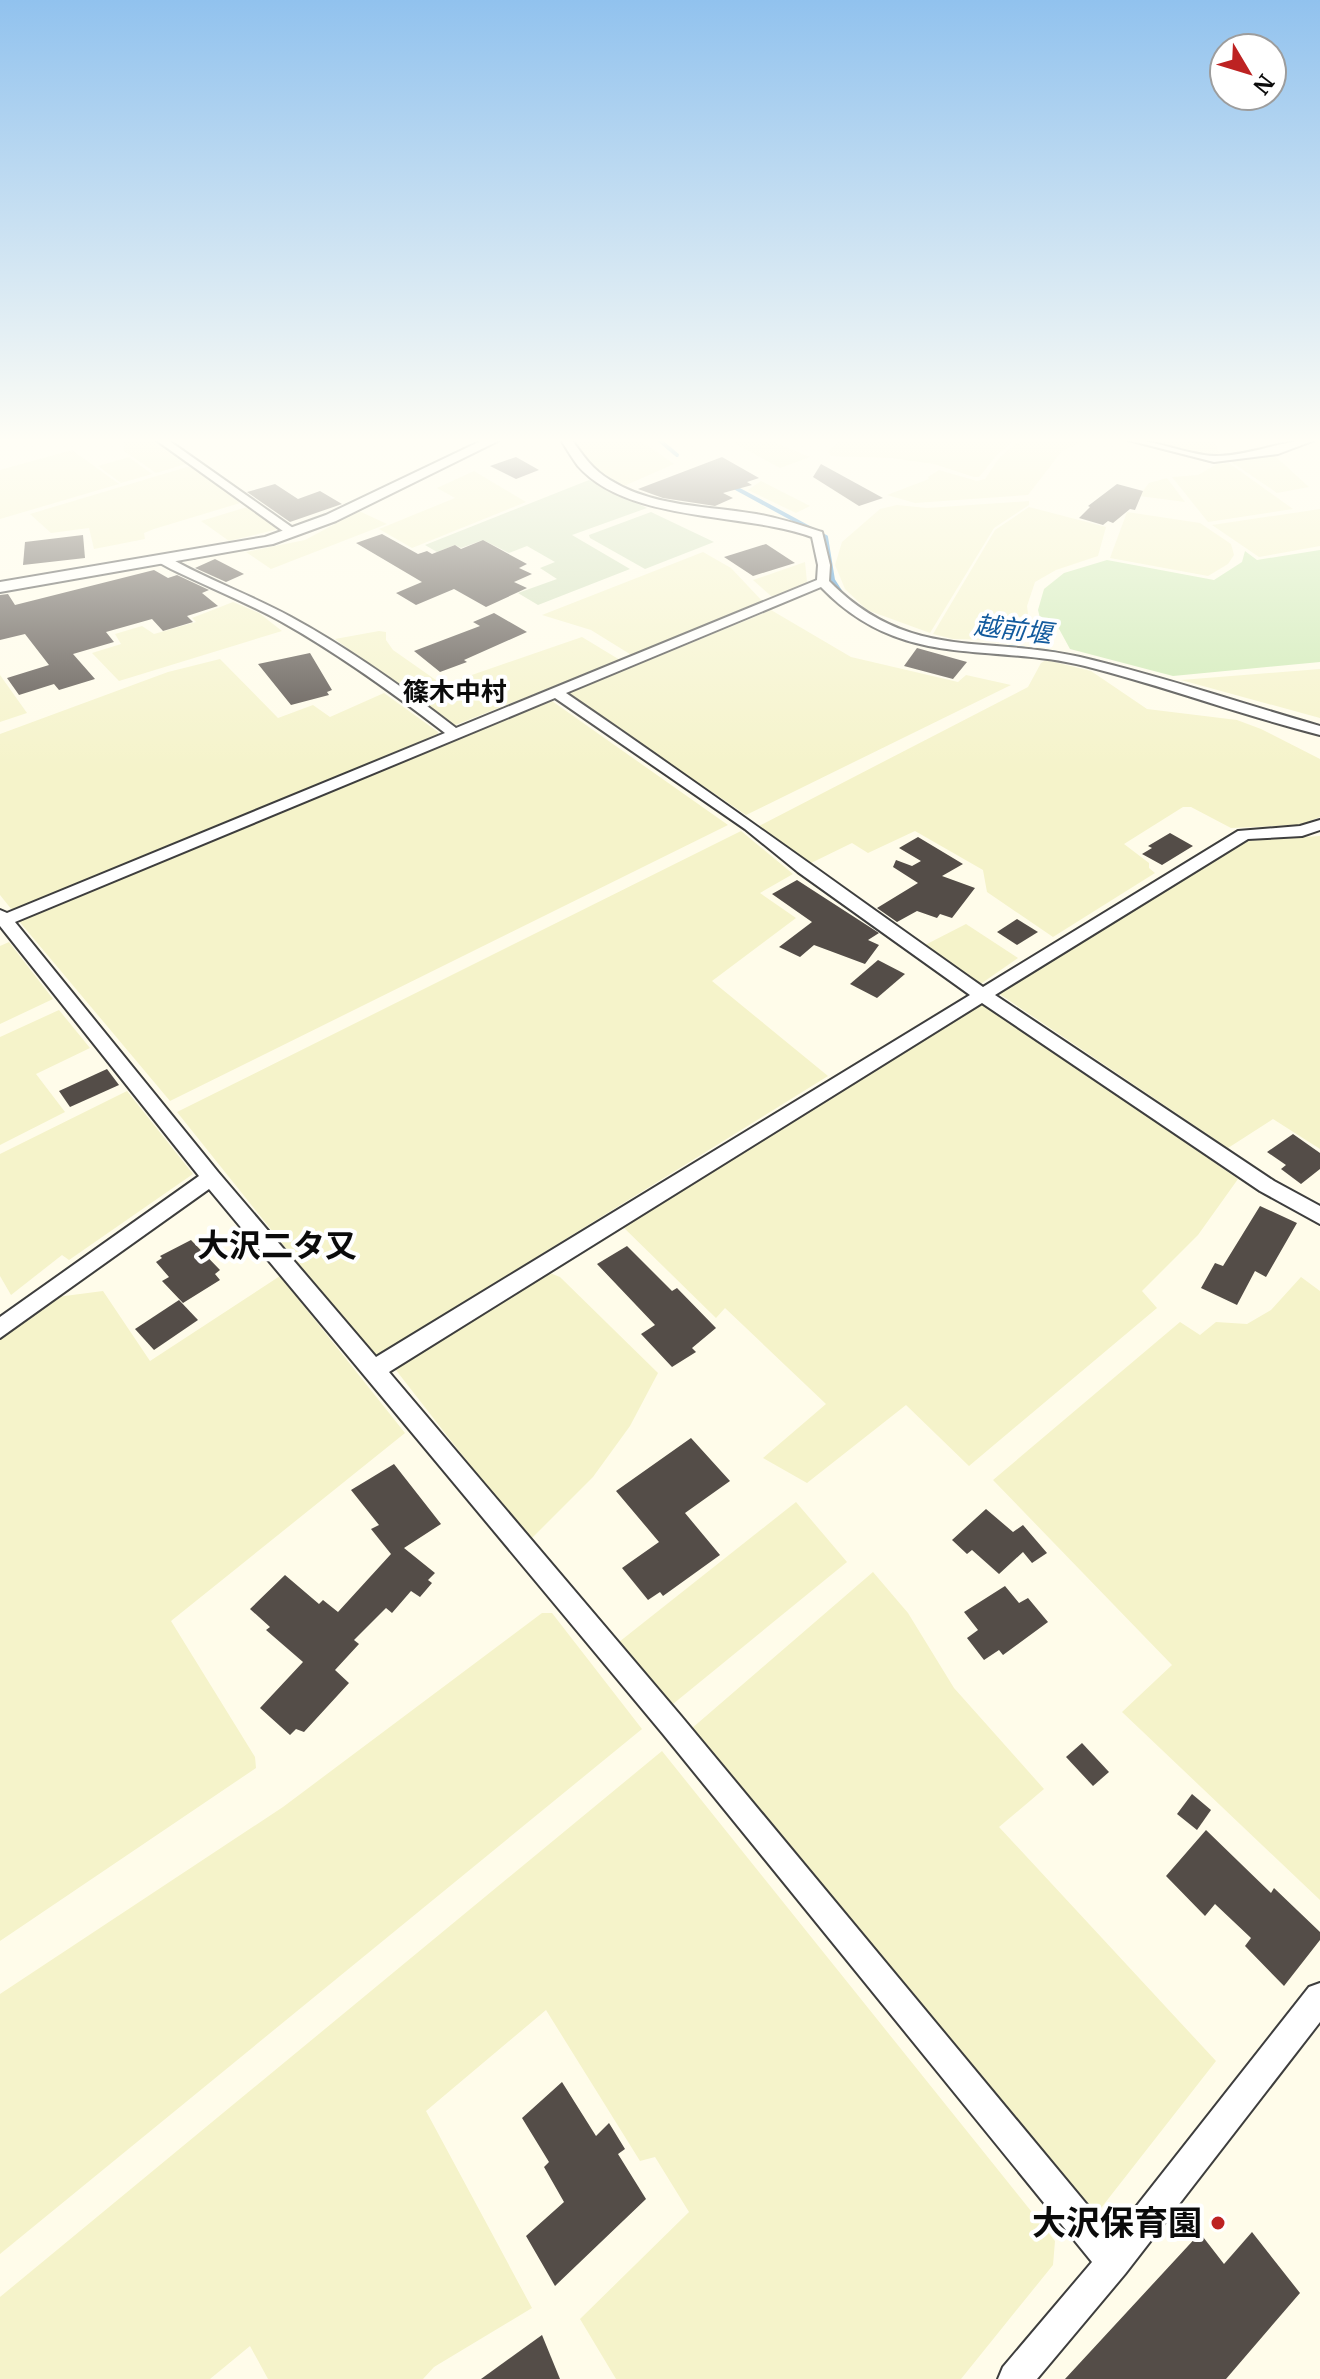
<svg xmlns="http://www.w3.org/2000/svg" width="1320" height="2379" font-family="Merriweather,'Noto Sans JP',serif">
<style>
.farmland{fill:#f5f3ca}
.green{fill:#cde9b3}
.cemetery{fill:#d2e0bc}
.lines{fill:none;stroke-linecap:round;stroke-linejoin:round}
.stream{stroke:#3389cf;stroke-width:4}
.building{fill:#544d48}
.minor-casing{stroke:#3e3e3e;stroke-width:4}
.tertiary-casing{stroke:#3e3e3e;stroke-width:4}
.minor{fill:#fff;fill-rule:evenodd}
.tertiary{fill:#fff;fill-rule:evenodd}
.poi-dot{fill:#bd2222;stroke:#fff;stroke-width:3}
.labels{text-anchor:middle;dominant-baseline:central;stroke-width:8;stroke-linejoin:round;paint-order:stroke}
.far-water-label{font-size:26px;font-style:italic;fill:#135b9e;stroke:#fff}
.far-quarter-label{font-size:26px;font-weight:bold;fill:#0b0b0b;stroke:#fff}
.quarter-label{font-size:32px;font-weight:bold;fill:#0b0b0b;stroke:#fff}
.near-poi-label{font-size:34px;font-weight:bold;fill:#0b0b0b;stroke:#fff;text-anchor:end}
</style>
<rect width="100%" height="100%" fill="#fffcea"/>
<!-- farmland -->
<g class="farmland">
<polygon points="124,440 152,440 186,464 156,473 124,451"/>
<polygon points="573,440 640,440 674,464 624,486 598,474 578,454"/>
<polygon points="737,440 769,440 810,457 780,468 732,442"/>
<polygon points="841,440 1014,440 996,456 979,477 974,477 934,464 891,458 831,456 828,451"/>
<polygon points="1019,440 1086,440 1062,451 1028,495 915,503 887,495 929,479 928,477 939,470 977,481 985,479 1000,457"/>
<polygon points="1139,440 1214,440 1221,456 1211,457"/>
<polygon points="72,450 119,484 0,519 0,470"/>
<polygon points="1271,455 1276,457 1309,487 1277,493 1230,461"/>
<polygon points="129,457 152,474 121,483 98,466"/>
<polygon points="1229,463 1293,509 1208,522 1172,477 1198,475 1217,464"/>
<polygon points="187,467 194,468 240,503 154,529 144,533 145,539 94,549 89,528 51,533 30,514"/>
<polygon points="474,471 526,502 412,548 379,529 455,498 437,488"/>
<polygon points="1167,478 1185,502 1139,496 1149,483"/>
<polygon points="761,481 810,506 796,513 748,490"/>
<polygon points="1029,501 1029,505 994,528 930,633 867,610 845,589 835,565 842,542 880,509 897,505 927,508"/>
<polygon points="247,507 278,529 229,541 201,521"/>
<polygon points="1029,507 1106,527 1098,556 1056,570 1035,582 1027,606 1029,622 1025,641 953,639 933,634 995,530"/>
<polygon points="1320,509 1320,546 1259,557 1212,525"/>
<polygon points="359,511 387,524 271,569 246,552 305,540"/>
<polygon points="1127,512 1200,523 1231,544 1234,555 1228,564 1208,576 1110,558"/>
<polygon points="703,552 731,568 764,603 633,656 591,630 542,615"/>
<polygon points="805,562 807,582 782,595 771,596 753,580"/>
<polygon points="233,602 259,613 282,631 119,681 92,653 121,644 115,634 142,626 154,634 196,622 192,618"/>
<polygon points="771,610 851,657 958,682 966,675 1011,685 746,815 567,694"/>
<polygon points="379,631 386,632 386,640 393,650 443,685 582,637 620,660 453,726 335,639"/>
<polygon points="220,659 278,718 313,705 330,717 384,693 438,732 438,737 12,910 0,895 0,734 168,672"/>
<polygon points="1046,660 1091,671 1147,709 1237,720 1261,729 1320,759 1320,817 1300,825 1231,828 1191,807 1183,807 1124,844 1149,863 1149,868 1155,873 1053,937 987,892 983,870 915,831 868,853 852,843 809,864 759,826 1028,687 1041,663"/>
<polygon points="1320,669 1320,718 1181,680"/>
<polygon points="0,675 27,713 0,722"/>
<polygon points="552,701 728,825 170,1101 18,920"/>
<polygon points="741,831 793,874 760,893 796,918 712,981 828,1076 374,1358 177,1112"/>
<polygon points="1320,836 1320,1149 1273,1119 1228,1148 998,993 1247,841"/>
<polygon points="966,924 1018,958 982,983 974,981 925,945"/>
<polygon points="9,942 53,999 0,1024 0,946"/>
<polygon points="984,1003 1238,1179 1198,1235 1142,1291 1157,1308 969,1466 906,1405 807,1483 763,1458 826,1404 725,1308 716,1318 620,1224"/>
<polygon points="59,1010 90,1048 36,1074 65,1112 0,1145 0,1037"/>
<polygon points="127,1091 193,1174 69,1260 62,1255 11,1295 0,1276 0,1154"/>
<polygon points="550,1273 560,1277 658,1373 630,1426 593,1477 529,1541 392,1365 524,1284"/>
<polygon points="280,1276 405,1433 171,1621 255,1757 256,1768 0,1941 0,1338 57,1297 103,1291 150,1361"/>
<polygon points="1301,1277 1320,1291 1320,1900 1122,1712 1172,1665 993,1480 1180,1322 1200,1335 1216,1322 1247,1324 1271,1310"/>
<polygon points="796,1502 847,1562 673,1704 666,1700 619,1642"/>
<polygon points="873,1572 908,1613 954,1688 1044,1789 999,1827 1216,2061 1094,2217 691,1729"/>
<polygon points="542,1613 552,1613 642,1729 0,2254 0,1994 283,1807"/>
<polygon points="662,1751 1055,2241 1053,2265 961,2379 616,2379 580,2319 689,2212 655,2157 640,2161 546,2010 426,2111 532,2308 434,2367 423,2379 268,2379 250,2346 210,2379 0,2379 0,2297"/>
</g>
<!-- green -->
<polygon class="green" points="1320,550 1320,662 1173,676 1070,649 1058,627 1041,622 1038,610 1044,589 1064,573 1107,560 1214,580 1242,562 1245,551 1257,560"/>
<!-- cemetery -->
<g class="cemetery">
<polygon points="589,480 647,508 572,535 630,569 538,605 518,593 557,579 540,568 555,562 527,546 509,553 483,540 461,548 455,545 437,552 425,545"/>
<polygon points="651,512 714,542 645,569 590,538 589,535"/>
</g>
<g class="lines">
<!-- stream -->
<g class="stream">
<polyline points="659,440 677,455"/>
<polyline points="732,486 826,537 833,580 842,594"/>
<polyline points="1009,647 1057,653"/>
</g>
</g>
<!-- building -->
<g class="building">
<polygon points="516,457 539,470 516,479 490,466"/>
<polygon points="722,457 759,478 747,482 752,485 723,493 733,498 715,506 663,498 638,489"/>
<polygon points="821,464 883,498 859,506 813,477"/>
<polygon points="275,484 298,499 320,491 342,504 290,522 247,492"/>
<polygon points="1117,484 1143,491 1135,510 1130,509 1113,523 1108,521 1103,525 1079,518 1090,507 1088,506"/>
<polygon points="382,534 418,554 427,551 432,554 455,545 461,549 483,540 527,564 519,568 532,574 514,582 527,588 486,607 454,589 416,605 396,593 422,582 356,543"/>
<polygon points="83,535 85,558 23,565 25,542"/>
<polygon points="766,544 795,563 753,576 724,557"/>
<polygon points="215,559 244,574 226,582 195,568"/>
<polygon points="154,570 168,578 177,575 209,590 202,593 218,606 187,616 193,622 163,631 152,619 106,632 114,642 73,654 95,679 59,690 54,684 19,695 7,678 49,665 25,634 0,640 0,595 8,594 15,605"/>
<polygon points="494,613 527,632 464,660 467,662 440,672 414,651 480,626 473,622"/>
<polygon points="917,648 967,662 953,679 904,666"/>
<polygon points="310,653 332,690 327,692 329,695 291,705 258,664"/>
<polygon points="1170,833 1193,846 1162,865 1142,854 1152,848 1148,846"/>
<polygon points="918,837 963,864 942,876 975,888 952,918 940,914 937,918 917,911 897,922 877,908 918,883 893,867 896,860 912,866 921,861 899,848"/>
<polygon points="797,880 879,933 868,940 879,945 865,964 814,945 800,957 779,947 812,922 772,894"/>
<polygon points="1017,919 1038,932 1017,945 997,932"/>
<polygon points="878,960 905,974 877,998 850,984"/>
<polygon points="107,1069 119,1085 70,1107 59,1091"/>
<polygon points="1293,1134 1320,1153 1320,1169 1301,1184 1281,1169 1286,1165 1267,1152"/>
<polygon points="1260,1206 1297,1223 1266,1277 1255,1271 1237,1305 1201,1288 1215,1263 1223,1266"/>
<polygon points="191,1240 220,1270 215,1274 220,1280 183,1303 162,1281 169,1277 156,1262 162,1258 160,1256"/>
<polygon points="627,1246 672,1291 677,1288 716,1328 692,1348 696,1352 672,1367 641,1334 655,1325 597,1264"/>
<polygon points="179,1300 198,1320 154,1350 135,1329"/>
<polygon points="691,1438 730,1481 685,1513 720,1555 663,1596 660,1592 648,1600 622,1568 659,1542 616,1491"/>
<polygon points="394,1464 441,1524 404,1548 435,1573 428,1580 432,1583 420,1597 411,1591 392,1613 386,1608 354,1640 359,1644 335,1670 349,1683 304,1732 296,1729 290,1735 260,1708 303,1662 266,1630 270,1627 250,1609 285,1575 319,1604 323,1600 338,1612 391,1554 371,1529 379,1525 351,1490"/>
<polygon points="986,1509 1013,1532 1023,1525 1047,1553 1032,1563 1023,1552 999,1574 972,1550 967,1554 952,1540"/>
<polygon points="1005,1586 1019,1603 1028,1598 1048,1622 1003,1655 999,1650 984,1660 967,1638 978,1630 964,1612"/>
<polygon points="1082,1743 1109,1772 1093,1786 1066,1757"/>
<polygon points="1192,1794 1211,1810 1197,1830 1177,1814"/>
<polygon points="1206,1830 1271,1893 1274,1888 1320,1932 1320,1940 1284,1986 1245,1946 1251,1938 1215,1904 1205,1916 1166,1876"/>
<polygon points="562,2082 596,2136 609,2123 625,2149 618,2154 646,2199 555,2286 526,2236 564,2202 544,2167 549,2162 522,2118"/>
<polygon points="1252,2232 1300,2293 1226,2379 1065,2379 1200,2233 1224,2264"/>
<polygon points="542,2335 560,2379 481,2379"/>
</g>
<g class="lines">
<defs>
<g id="minor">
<polygon points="156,440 168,440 300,533 290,536"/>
<path d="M 561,440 L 572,440 C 583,456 593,470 610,480 C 653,507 708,506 756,514 C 779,518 800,525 822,532 L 830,565 L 829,581 C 909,662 983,635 1080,657 C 1161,676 1240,703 1320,726 L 1320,735 C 1241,715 1164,686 1085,666 C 987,642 902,671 821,587 L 566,693 C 707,789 844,889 983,987 L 1238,831 L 1300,826 L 1320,820 L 1320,830 L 1302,836 L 1248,839 L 995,995 L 1274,1181 L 1320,1206 L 1320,1224 L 1260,1191 L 982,1003 L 389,1372 L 681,1716 L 1113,2236 L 1309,1987 L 1320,1983 L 1320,2022 L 1125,2274 L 1037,2379 L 998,2379 L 1003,2367 L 1092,2262 L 663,1734 L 209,1189 L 0,1338 L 0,1317 L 199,1176 L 0,926 L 0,910 L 7,913 L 445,733 C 393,693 339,654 282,622 C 246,602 208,587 171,569 L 160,563 L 160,557 L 168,557 C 208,580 251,595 291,617 C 350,649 404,688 456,728 L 817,580 L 818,565 L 812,537 C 744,512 628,523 578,466 C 572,458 566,448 561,440 ZM 555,698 L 745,829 L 798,872 L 970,995 L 376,1357 L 218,1172 L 15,922 Z"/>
<path d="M 1128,440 C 1158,440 1186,455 1215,456 C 1249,456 1282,440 1315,440 L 1278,454 L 1214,462 Z"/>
</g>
<polygon id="tertiary" points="483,440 500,440 336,521 273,544 0,592 0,582 265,537 326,515"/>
</defs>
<!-- minor casing -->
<use href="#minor" class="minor-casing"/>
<!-- tertiary casing -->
<use href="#tertiary" class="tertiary-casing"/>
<!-- minor -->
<use href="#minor" class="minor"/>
<!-- tertiary -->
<use href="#tertiary" class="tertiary"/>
</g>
<!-- sky -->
<linearGradient id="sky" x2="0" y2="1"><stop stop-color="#91c2ee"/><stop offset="0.57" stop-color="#fffef6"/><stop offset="1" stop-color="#fffef6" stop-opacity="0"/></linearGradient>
<rect width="1320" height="773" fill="url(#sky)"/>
<!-- markers -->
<circle class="poi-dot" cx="1218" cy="2223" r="8"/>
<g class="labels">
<!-- far-water labels -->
<g class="far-water-label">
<text transform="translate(1013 629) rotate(7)">越前堰</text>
</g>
<!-- far-quarter labels -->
<g class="far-quarter-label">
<text x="455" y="691">篠木中村</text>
</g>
<!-- quarter labels -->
<g class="quarter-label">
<text x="277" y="1246">大沢二タ又</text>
</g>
<!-- near-poi labels -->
<g class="near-poi-label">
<text x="1202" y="2223">大沢保育園</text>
</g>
</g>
<!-- north arrow -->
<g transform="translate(1248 72) rotate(128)"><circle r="38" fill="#ffffff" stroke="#9d9d9d" stroke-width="2"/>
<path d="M0-6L14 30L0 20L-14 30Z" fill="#bd2222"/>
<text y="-12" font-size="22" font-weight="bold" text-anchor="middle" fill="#0b0b0b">N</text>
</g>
</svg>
